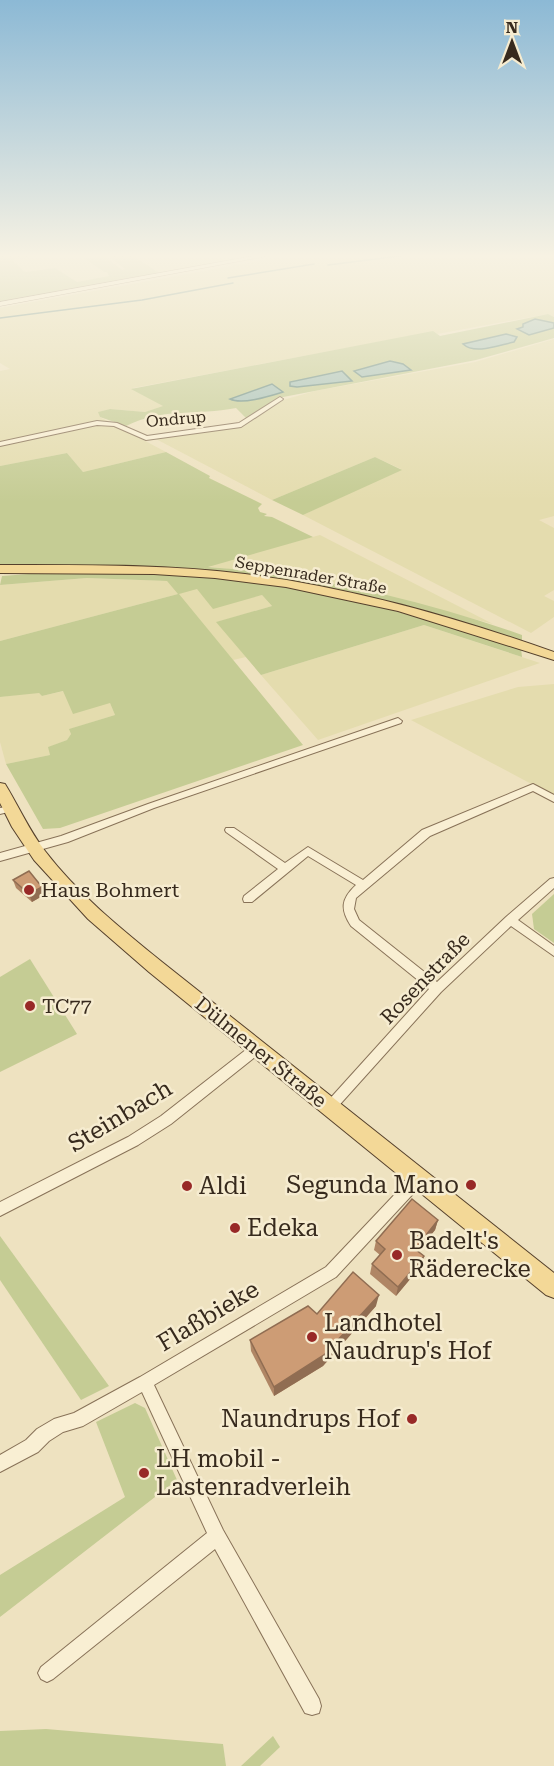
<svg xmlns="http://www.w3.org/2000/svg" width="554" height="1766" font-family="'Roboto Serif',serif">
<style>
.farmland{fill:#e4dcae}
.green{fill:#c5cc94}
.water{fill:#a3c0b8;stroke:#6a8e86;stroke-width:1.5}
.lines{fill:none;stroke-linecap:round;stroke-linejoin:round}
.stream{stroke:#6a8e86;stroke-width:1.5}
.minor-casing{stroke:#887258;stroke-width:2}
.tertiary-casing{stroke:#887258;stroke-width:1}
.primary-casing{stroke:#55402c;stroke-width:2}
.minor{fill:#f9efd3;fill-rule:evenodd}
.tertiary{fill:#f9efd3;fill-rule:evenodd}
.primary{fill:#f3d897;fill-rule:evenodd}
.wall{fill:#b08665}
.shaded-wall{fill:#906d52}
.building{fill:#cd9c75;stroke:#906d52;stroke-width:1.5}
.poi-dot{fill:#982927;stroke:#f6ecd0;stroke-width:2}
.labels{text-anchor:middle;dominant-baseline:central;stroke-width:5;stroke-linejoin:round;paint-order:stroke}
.far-street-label{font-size:16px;fill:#372a1d;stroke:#f6ecd0}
.poi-label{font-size:20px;fill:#372a1d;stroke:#f6ecd0;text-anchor:start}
.street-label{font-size:20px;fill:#372a1d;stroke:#f6ecd0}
.near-street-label{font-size:24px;fill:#372a1d;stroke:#f6ecd0}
.near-poi-label{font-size:24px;fill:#372a1d;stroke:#f6ecd0;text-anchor:start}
</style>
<rect width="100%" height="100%" fill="#eee2c0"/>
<!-- farmland -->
<g class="farmland">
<polygon points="45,254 105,254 126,269 109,275 105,278 77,282 55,268 25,272 11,260"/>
<polygon points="131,254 217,254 225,261 159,273"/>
<polygon points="297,254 554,254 554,317 548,314 437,334 432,332 133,388 164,406 145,412 110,409 99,412 100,417 166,452 83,472 67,453 0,466 0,371 10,369 0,363 0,308"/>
<polygon points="554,339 554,516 539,520 554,528 554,590 544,596 554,601 554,617 531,633 303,515 401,469 375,457 272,500 154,438 244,426 283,400 315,391 475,362"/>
<polygon points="320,535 493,624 359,589 307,579 205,566"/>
<polygon points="87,578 167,581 197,589 229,603 262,595 272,606 217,622 246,657 233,660 178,594 0,641 0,585"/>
<polygon points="424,625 540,663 318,740 261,675"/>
<polygon points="554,684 554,796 411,720 518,687"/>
<polygon points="64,691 110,703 115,715 70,729 71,734 67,740 49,747 50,755 6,764 0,742 0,697 31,693 39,693 42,696"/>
</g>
<!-- green -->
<g class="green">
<polygon points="0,254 45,254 12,260 25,272 55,268 77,282 109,276 107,272 104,272 86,259 104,256 122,270 125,269 105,254 131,254 159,273 0,303"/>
<path d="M 548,314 L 554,317 L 554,338 L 476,360 L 278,398 L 248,420 L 236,408 C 196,416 165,407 126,426 L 100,417 L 98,412 L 110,409 L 145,412 L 163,406 L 131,389 L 433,331 L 440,336 Z"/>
<path d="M 166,452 L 210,476 L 209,478 L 262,504 L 258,508 L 260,512 L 267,514 L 264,516 L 272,517 L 313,537 L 208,567 C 314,575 421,599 522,635 L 522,641 L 384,600 L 269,578 L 0,567 L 0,466 L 67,453 L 83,472 Z"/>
<polygon points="375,457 402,470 303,515 272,500"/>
<path d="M 42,573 C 111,573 179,573 247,581 C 341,593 431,620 521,648 L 522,657 L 424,625 L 261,675 L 216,622 L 272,606 L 262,595 L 213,609 L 197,589 L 179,594 L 303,745 L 60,828 L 43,829 L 6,764 L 50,755 L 48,747 L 67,740 L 71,734 L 69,729 L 115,715 L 110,703 L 73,714 L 63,691 L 42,696 L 39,693 L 0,697 L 0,641 L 178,594 L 167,581 L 87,578 L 0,585 L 2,576 Z"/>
<polygon points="554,894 554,943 534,929 532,914"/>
<polygon points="30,959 77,1034 0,1072 0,977"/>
<polygon points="0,1236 109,1386 81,1400 0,1280"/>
<polygon points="135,1403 145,1408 177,1480 0,1617 0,1575 125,1497 96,1422"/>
<polygon points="46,1729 223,1744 226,1766 0,1766 0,1731"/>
<polygon points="273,1736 280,1747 260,1766 241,1766"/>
</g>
<!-- water -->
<g class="water">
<polygon points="535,319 554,323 554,328 529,335 517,329 523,327 523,324"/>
<path d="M 506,334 L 517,337 L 514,342 C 499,345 475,355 463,344 Z"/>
<polygon points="390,361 403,364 411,370 362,377 354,371"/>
<polygon points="342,371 352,381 297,387 290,386 290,382"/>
<path d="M 272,384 L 283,392 C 270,396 242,405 230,399 Z"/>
</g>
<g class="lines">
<!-- stream -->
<g class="stream">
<polyline points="328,265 415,254"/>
<polyline points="228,278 314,264"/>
<polyline points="0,318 142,300 233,283"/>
</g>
<defs>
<g id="minor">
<polygon points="280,397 283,399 282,400 241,427 146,440 114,426 97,425 0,446 0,442 97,421 117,423 147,436 239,423"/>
<polygon points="398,718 402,721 401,723 154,808 68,842 0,861 0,853 61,836 148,804"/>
<path d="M 533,784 L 554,795 L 554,802 L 533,791 L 430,836 L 356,898 L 354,909 L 359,920 L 437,982 L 506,917 L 550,879 L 554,878 L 554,888 L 518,920 L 554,946 L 554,956 L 511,926 L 441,992 L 334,1111 L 330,1113 L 326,1111 L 324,1107 L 326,1103 L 429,989 L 351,926 C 340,909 341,899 356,885 L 308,856 L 252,902 L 244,902 L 243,899 L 244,896 L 278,869 L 226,832 L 225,830 L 226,828 L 234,828 L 285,863 L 308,847 L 363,880 L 422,830 Z"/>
<polygon points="9,806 14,809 12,811 0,814 0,808"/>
<polygon points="256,1044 260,1045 262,1049 260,1053 171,1124 138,1145 0,1216 0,1202 128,1137 161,1116 252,1045"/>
<polygon points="419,1172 424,1174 426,1178 424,1182 336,1277 154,1385 223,1530 319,1699 321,1706 319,1713 312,1715 305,1713 215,1549 53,1679 47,1682 41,1679 38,1673 41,1667 207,1533 142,1392 83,1426 63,1432 49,1441 38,1452 0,1472 0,1455 26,1440 37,1429 54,1419 74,1413 140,1377 326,1267 414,1174"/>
</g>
<polygon id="tertiary" points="264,254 278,254 0,306 0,302"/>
<g id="primary">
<path d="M 0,565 C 82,565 164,564 245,574 C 351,587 454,617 554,652 L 554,660 L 398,611 L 286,587 L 215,578 L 154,574 L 0,573 Z"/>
<path d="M 0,783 L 5,784 C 19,807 29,830 45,851 C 78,894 120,928 162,962 L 554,1273 L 554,1298 L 546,1295 L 149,972 L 88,919 L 34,860 L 12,827 L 0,803 Z"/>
</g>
</defs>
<!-- minor casing -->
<use href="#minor" class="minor-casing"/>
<!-- tertiary casing -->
<use href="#tertiary" class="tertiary-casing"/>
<!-- primary casing -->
<use href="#primary" class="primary-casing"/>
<!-- minor -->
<use href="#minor" class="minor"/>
<!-- tertiary -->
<use href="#tertiary" class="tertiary"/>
<!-- primary -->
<use href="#primary" class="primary"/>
</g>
<!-- wall -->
<g class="wall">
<polygon points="13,880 42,887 44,895 32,902 16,888"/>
<polygon points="438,1220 435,1230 418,1251 424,1256 421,1266 396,1296 370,1274 372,1264 380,1255 374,1250 376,1241"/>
<polygon points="376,1306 323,1366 274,1396 251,1351 250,1340 317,1314"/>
</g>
<!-- shaded-wall -->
<g class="shaded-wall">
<polygon points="42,887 44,895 32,902 29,894"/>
<polygon points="438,1220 435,1230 412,1258 415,1249"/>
<polygon points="424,1256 421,1266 396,1296 398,1287"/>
<polygon points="379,1295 376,1306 323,1366 274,1396 274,1387"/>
</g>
<!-- building -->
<g class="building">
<polygon points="29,871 42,887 29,894 13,880"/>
<polygon points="412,1199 438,1220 415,1249 424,1256 398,1287 372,1264 385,1249 376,1241"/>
<polygon points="353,1272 379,1295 324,1355 274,1387 250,1340 308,1306 317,1314"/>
</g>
<!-- sky -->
<linearGradient id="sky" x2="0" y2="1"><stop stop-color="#8cb9d5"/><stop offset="0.51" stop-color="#f7f2e3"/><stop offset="1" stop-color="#f7f2e3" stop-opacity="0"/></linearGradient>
<rect width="554" height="502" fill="url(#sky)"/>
<!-- markers -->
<g class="poi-dot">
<circle cx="29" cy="890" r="6"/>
<circle cx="30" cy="1006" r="6"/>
<circle cx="471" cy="1185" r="6"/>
<circle cx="187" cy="1186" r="6"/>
<circle cx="235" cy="1228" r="6"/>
<circle cx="397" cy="1255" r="6"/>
<circle cx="312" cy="1337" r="6"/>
<circle cx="412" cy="1419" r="6"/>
<circle cx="144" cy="1473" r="6"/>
</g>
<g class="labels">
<!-- far-street labels -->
<g class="far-street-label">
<text transform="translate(176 419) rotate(-5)">Ondrup</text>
<text transform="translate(311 575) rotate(10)">Seppenrader Straße</text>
</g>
<!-- poi labels -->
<g class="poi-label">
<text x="41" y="890">Haus Bohmert</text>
<text x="42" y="1006">TC77</text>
</g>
<!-- street labels -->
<g class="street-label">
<text transform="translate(425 978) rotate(-46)">Rosenstraße</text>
<text transform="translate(261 1052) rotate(39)">Dülmener Straße</text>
</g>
<!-- near-street labels -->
<g class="near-street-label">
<text transform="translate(120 1116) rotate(-31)">Steinbach</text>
<text transform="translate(208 1316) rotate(-31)">Flaßbieke</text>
</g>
<!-- near-poi labels -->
<g class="near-poi-label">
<text x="459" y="1185" text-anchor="end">Segunda Mano</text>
<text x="199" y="1186">Aldi</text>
<text x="247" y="1228">Edeka</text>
<text x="409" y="1241">Badelt's<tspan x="409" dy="28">Räderecke</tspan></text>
<text x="324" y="1323">Landhotel<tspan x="324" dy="28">Naudrup's Hof</tspan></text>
<text x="400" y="1419" text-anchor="end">Naundrups Hof</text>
<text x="156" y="1459">LH mobil -<tspan x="156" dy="28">Lastenradverleih</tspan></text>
</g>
</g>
<!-- north arrow -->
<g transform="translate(512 42)" stroke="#f6ecd0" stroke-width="4.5" paint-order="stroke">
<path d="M0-4.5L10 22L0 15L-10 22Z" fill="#372a1d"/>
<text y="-9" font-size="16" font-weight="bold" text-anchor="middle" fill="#372a1d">N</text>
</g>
</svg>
